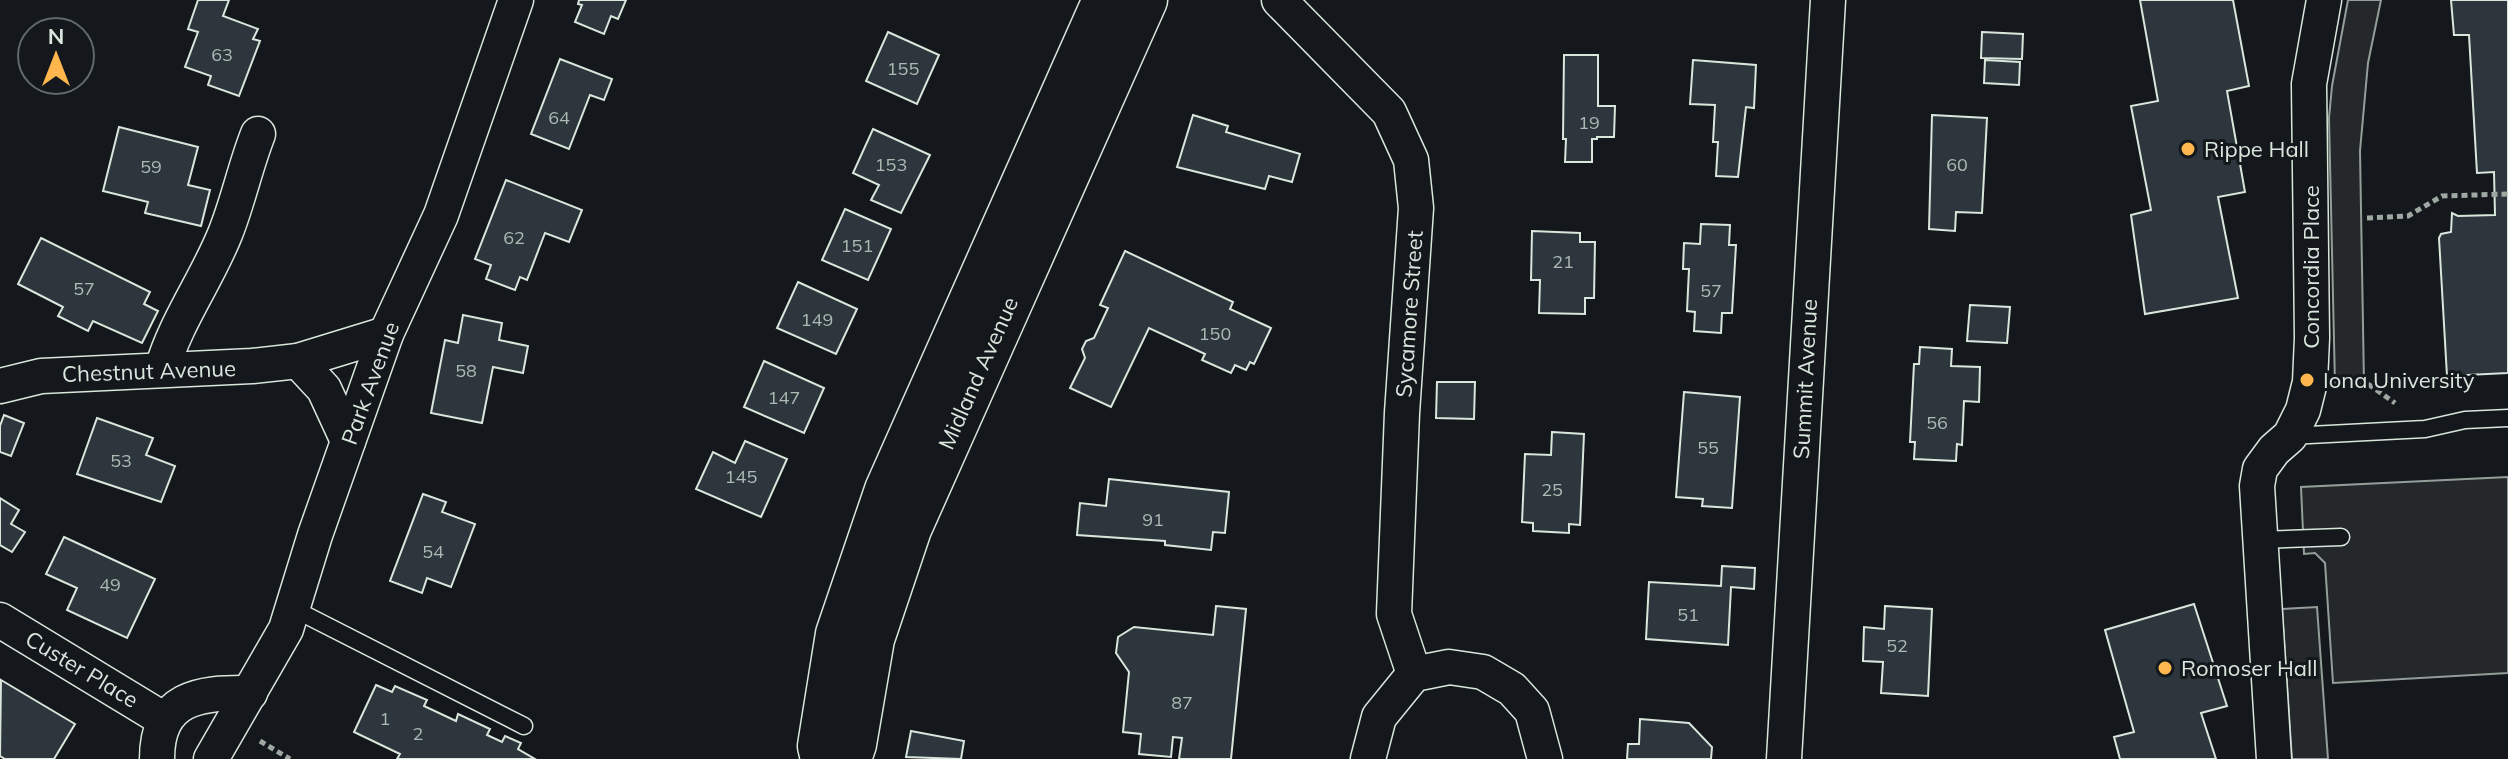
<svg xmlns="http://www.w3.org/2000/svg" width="2508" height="759" font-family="Mulish,sans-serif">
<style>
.parking{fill:#24282b;stroke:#939e99;stroke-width:2}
.building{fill:#2c363c;stroke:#d8e6dc;stroke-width:2}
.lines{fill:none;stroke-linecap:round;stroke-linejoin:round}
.lane-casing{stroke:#d8e6dc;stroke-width:19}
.street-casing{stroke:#d8e6dc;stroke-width:37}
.secondary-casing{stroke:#d8e6dc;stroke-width:47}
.path{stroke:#9da8a2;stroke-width:5;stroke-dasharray:6 4;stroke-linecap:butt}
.lane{stroke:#14181c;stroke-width:16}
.street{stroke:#14181c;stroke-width:34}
.secondary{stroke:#14181c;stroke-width:44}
.poi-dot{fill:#ffb74d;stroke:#14181c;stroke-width:3}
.labels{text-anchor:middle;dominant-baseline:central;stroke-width:6;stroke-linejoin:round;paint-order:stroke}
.number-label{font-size:18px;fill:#adbab4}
.poi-label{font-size:22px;fill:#d8e6dc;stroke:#14181c;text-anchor:start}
.street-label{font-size:22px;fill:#d8e6dc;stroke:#14181c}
</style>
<rect width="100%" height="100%" fill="#14181c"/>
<!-- parking -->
<g class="parking">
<polygon points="2348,0 2381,0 2368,63 2360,151 2364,384 2335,385 2329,118 2332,86"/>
<polygon points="2508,477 2508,673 2333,683 2325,563 2315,553 2304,554 2301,487"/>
<polygon points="2317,607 2328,759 2292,759 2282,609"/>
</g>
<!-- building -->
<g class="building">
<polygon points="198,0 229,0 223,16 258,29 253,39 260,41 239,96 208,85 211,76 185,67 198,32 188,29"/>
<polygon points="579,0 626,0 618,19 611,16 604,34 575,22 582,5 578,4"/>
<polygon points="2140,0 2233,0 2249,86 2227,91 2245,192 2218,197 2238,298 2145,314 2131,215 2151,210 2131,106 2158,101"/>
<polygon points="2451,0 2508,0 2508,373 2447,376 2439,238 2441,234 2451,232 2452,213 2458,216 2495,215 2494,172 2477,173 2469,35 2454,35"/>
<polygon points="888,32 939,55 917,104 866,81"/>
<polygon points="1982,32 2023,34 2022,59 1981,58"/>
<polygon points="1564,55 1598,55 1598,106 1615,106 1614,137 1597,137 1597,139 1592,139 1592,162 1565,162 1566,139 1563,139"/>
<polygon points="560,59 612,79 604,100 590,95 569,149 531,134"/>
<polygon points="1693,60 1756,65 1754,108 1746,107 1738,177 1716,176 1718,142 1713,142 1715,105 1690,104"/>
<polygon points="1985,60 2020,62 2019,85 1984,83"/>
<polygon points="1193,115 1228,126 1226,132 1300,154 1292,182 1269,176 1265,189 1177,167"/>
<polygon points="1932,115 1987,118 1982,213 1956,212 1955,231 1929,229"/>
<polygon points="119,127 198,147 188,185 210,190 201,226 145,213 148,202 103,191"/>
<polygon points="873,129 930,155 901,213 871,200 879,185 853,173"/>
<polygon points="506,180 582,210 569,242 545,233 527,280 520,277 515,290 486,279 491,265 475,259"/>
<polygon points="845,209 891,229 868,280 822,260"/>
<polygon points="1701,224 1730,225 1729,245 1736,245 1732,313 1722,313 1721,333 1694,331 1695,312 1687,311 1689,269 1683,269 1684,243 1700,244"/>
<polygon points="1532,231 1580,233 1580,242 1595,242 1594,298 1585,298 1585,314 1539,313 1540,280 1531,280"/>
<polygon points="41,238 150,292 144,304 158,311 142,343 93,321 88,331 58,316 63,307 18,284"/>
<polygon points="1125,251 1233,302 1230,309 1271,328 1254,364 1250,362 1246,370 1235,365 1231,373 1202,360 1205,354 1149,328 1111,407 1070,388 1085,358 1082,349 1086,341 1094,338 1108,308 1100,305"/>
<polygon points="798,282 857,309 836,354 777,328"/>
<polygon points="1970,305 2010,307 2007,343 1967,341"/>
<polygon points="463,315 502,323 499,340 528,346 523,373 493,367 482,423 431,413 445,340 458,343"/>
<polygon points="1920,347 1952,349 1951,366 1980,367 1979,402 1964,401 1962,445 1957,444 1956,461 1914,459 1915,442 1910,442 1914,364 1919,364"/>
<polygon points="764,361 824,388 804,433 744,407"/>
<polygon points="1437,382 1475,382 1474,419 1436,418"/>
<polygon points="1684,392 1740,397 1732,508 1702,506 1703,499 1676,497"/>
<polygon points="4,415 24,423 11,456 0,452 0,426"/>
<polygon points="97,418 153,438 146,455 175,466 161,502 77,474"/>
<polygon points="1552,432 1584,434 1580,525 1569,524 1569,533 1533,531 1533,523 1522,522 1525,454 1551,455"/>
<polygon points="745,441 787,459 761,517 696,489 713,452 735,463"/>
<polygon points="1109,479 1229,492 1225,533 1213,532 1211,550 1165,545 1165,541 1077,535 1080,503 1106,506"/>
<polygon points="423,494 446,502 442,512 475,524 451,587 427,578 422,593 390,581"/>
<polygon points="0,498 19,510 11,524 25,532 12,552 0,545"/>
<polygon points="64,537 155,579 127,638 67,610 77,588 46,574"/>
<polygon points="1722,566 1755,568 1754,589 1731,587 1728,645 1646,639 1649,582 1721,586"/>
<polygon points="2194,604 2227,706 2201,713 2216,759 2120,759 2114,737 2134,732 2105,630"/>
<polygon points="1216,606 1246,609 1231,759 1179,759 1182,738 1173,737 1171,757 1139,754 1141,734 1123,732 1129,672 1116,653 1118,637 1134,627 1213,635"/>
<polygon points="1885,606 1932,609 1928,696 1881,693 1883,662 1863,661 1864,627 1884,629"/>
<polygon points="1,680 75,724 54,759 5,759 0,756"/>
<polygon points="376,685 392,692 395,686 427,700 424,706 456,721 458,714 490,729 487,735 502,742 505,736 521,743 518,749 535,759 397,759 400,754 354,732"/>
<polygon points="1640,719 1689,723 1712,747 1711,759 1627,759 1628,744 1639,744"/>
<polygon points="911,731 964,741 961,759 906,757"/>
</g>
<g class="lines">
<defs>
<g id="lane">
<polyline points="2290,436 2425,429 2465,420 2508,418"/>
<polyline points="2260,540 2341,537"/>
<polyline points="292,608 524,726"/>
</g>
<g id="street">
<polyline points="1279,0 1389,112 1411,160 1416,208 1402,413 1394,614 1414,674"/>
<polyline points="298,361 324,389 348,441"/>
<path d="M 162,369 C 176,321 206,281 225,234 C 238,202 245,167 258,134"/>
<polyline points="0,386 41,376 252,366 298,361 386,334"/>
<polyline points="0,620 163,719"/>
<path d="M 157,759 C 157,698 198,692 250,693"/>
<polyline points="211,759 286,629 315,535 386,334 441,215 516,0"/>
<polyline points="1368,759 1379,717 1414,674 1449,667 1483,672 1512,689 1532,711 1545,759"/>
<polyline points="1784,759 1828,0"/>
<polyline points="2274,759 2257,486 2260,469 2274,450 2290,436 2303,410 2310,382 2312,338 2309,84 2324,0"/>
</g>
<g id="secondary">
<polyline points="823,759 820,746 838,634 887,490 1105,0"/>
<polyline points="849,759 854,744 872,639 909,529 1145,0"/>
</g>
</defs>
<!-- lane casing -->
<use href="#lane" class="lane-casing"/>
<!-- street casing -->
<use href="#street" class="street-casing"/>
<!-- secondary casing -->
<use href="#secondary" class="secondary-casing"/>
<!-- path -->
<g class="path">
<polyline points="2367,218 2408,216 2442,196 2508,194"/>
<polyline points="2368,384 2395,403"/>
<polyline points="260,741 290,759"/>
</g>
<!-- lane -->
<use href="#lane" class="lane"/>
<!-- street -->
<use href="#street" class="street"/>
<!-- secondary -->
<use href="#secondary" class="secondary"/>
</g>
<!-- markers -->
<g class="poi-dot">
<circle cx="2188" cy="149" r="8"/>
<circle cx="2307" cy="380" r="8"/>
<circle cx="2165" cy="668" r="8"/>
</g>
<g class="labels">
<!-- number labels -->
<g class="number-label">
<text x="222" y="54">63</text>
<text x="903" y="68">155</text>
<text x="559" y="117">64</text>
<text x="1589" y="122">19</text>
<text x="891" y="164">153</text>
<text x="1957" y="164">60</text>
<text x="151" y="166">59</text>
<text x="514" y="237">62</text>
<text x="857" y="245">151</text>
<text x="1563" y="261">21</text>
<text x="84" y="288">57</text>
<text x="1711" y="290">57</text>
<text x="817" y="319">149</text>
<text x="1215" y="333">150</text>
<text x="466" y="370">58</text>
<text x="784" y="397">147</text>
<text x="1937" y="422">56</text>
<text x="1708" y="447">55</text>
<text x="121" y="460">53</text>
<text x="741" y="476">145</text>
<text x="1552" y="489">25</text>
<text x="1153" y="519">91</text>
<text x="433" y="551">54</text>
<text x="110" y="584">49</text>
<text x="1688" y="614">51</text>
<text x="1897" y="645">52</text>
<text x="1182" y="702">87</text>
<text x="385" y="718">1</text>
<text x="418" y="733">2</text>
</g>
<!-- poi labels -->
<g class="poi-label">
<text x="2204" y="149">Rippe Hall</text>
<text x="2323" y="380">Iona University</text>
<text x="2181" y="668">Romoser Hall</text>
</g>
<!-- street labels -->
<g class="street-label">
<text transform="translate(2311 267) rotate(-90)">Concordia Place</text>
<text transform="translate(1409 314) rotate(-86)">Sycamore Street</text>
<text transform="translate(149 371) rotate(-2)">Chestnut Avenue</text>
<text transform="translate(978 373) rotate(-66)">Midland Avenue</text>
<text transform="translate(1805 379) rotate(-87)">Summit Avenue</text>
<text transform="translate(370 383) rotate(-70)">Park Avenue</text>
<text transform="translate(82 669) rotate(31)">Custer Place</text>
</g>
</g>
<!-- north arrow -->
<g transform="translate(56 56)"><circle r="38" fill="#14181c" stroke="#626a69" stroke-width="2"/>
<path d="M0-6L14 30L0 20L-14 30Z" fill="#ffb74d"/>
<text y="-12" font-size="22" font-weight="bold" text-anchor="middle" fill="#d8e6dc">N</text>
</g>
</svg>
